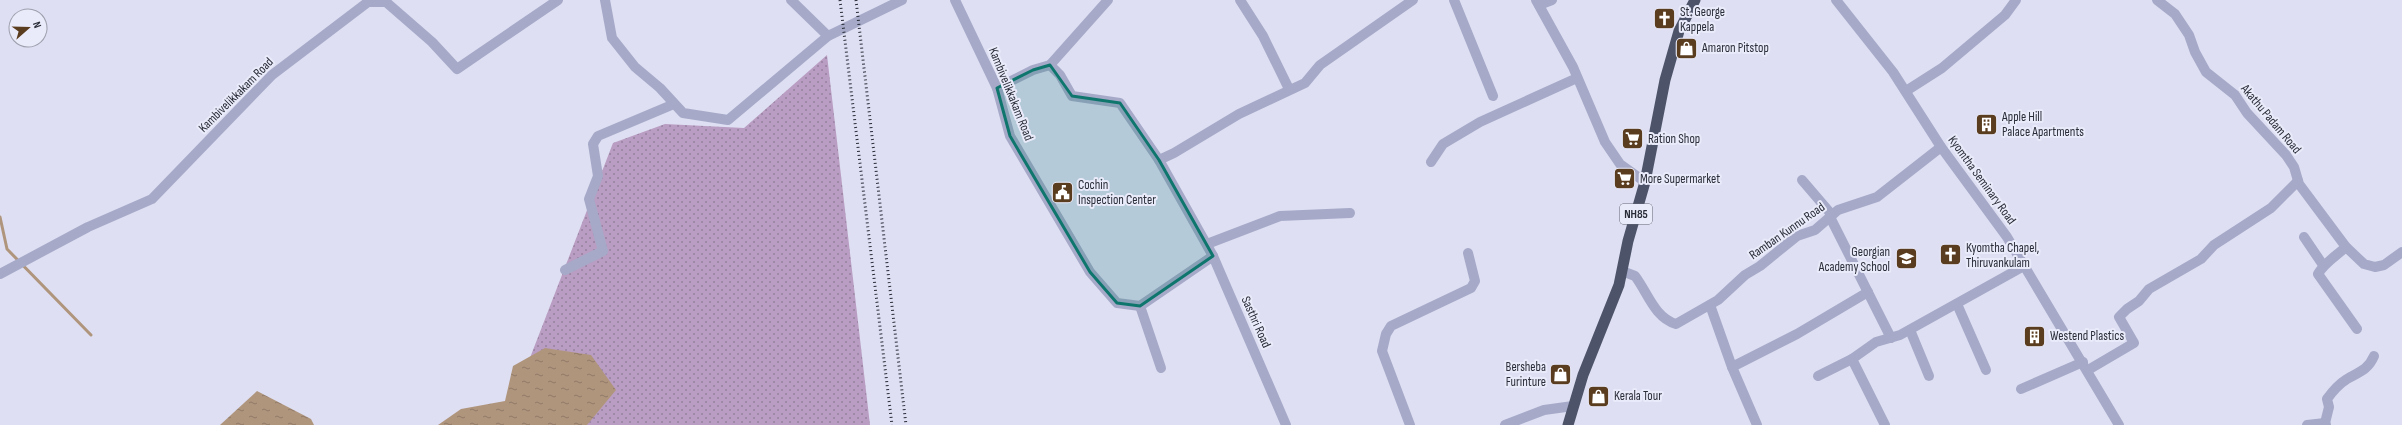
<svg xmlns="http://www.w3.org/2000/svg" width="2402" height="425" font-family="'Sofia Sans Condensed',sans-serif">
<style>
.grass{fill:url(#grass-dots)}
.water{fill:url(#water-ripples)}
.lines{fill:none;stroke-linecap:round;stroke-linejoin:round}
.stream{stroke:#b0957d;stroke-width:3}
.minor{stroke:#a6aac8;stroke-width:10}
.trunk{stroke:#4d546a;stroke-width:11}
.rail{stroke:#292d38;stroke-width:3;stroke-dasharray:1 3;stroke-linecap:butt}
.marked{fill:#0f766e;fill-opacity:0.2;stroke:#0f766e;stroke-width:3;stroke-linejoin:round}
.labels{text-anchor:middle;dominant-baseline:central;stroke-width:4;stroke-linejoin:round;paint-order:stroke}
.shield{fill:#eaebfa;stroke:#636672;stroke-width:1}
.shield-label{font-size:12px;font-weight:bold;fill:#292d38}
.poi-label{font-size:13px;fill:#292d38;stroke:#eaebfa;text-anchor:start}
.street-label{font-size:13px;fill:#292d38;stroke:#eaebfa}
</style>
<defs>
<pattern id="grass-dots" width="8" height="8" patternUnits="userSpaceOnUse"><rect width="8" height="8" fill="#b99dc2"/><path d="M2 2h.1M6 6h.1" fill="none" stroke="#96809f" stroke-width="1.8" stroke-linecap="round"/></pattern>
<pattern id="water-ripples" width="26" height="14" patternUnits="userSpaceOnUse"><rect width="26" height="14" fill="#b0957d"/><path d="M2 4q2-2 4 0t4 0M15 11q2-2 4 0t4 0" fill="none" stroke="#8f7a67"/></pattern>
</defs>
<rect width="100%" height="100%" fill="#dedff3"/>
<!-- grass -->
<polygon class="grass" points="827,55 870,425 504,425 613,143 665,124 744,128"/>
<!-- water -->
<g class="water">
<polygon points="545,348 591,355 616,390 587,425 438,425 461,409 505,401 513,366"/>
<polygon points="257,391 311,419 314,425 220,425"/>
</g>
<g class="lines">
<!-- stream -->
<polyline class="stream" points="0,217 7,249 91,335"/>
<!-- minor -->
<g class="minor">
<polyline points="605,0 612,38 635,67 660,88 683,113 728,120 828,36 902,0"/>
<polyline points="791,0 828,36"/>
<polyline points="955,0 997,88 1010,136 1090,272 1117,303 1140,306 1213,256"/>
<polyline points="1240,0 1263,36 1289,89"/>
<polyline points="1454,0 1493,96"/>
<polyline points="1536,0 1573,67 1605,142 1620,164 1645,182"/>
<polyline points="1836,0 1893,72 1941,147 2007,237 2119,425"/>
<polyline points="2157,0 2175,14 2189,35 2195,52 2206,72 2235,95 2247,113 2286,155 2294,167 2299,184 2346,247 2364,264 2375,267 2384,265 2402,252"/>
<polyline points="1539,5 1552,0"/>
<polyline points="1050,65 1108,0"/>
<polyline points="997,88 1033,70 1050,65 1060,75 1072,96 1120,103 1159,160 1174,153 1239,114 1305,83 1320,65 1413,0"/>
<polyline points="1906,91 1942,68 2005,15 2016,0"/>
<polyline points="1159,160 1213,256 1286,425"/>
<polyline points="1431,162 1443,144 1480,122 1577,78"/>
<polyline points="1802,180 1832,215"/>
<polyline points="1830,217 1891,338"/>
<polyline points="2304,237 2323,265"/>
<polyline points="1207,244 1280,216 1350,213"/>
<path d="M 2346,247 C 2336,256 2324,263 2318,274 L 2357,329"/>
<polyline points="565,270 603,251 589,199 598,176 593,144 598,136 674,104"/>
<path d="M 1622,271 L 1635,276 C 1648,293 1654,317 1676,324 L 1718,300 L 1745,275 L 1760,266 L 1797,236 L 1815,230 L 1838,210 L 1877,197 L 1941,147"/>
<polyline points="0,274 88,227 152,199 272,75 368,2 386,2 432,42 457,69 558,0"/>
<polyline points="1957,304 1986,370"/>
<polyline points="1710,305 1732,367 1797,334 1868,292"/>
<polyline points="1140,306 1161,368"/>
<polyline points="1910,330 1929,376"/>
<polyline points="1732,367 1757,425"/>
<polyline points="2088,370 2134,343 2119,317 2127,309 2139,301 2149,289 2201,259 2214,245 2271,208 2298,181"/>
<polyline points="1818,376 1852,359"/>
<polyline points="2021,389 2083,362"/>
<path d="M 2325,423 L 2329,407 L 2327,399 C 2332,392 2339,384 2347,379 C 2359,372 2368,370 2374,356"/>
<polyline points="1410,425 1382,351 1386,334 1391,326 1471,288 1475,281 1468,253"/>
<polyline points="1505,425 1544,410 1573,406"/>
<polyline points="1885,425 1852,359 1876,342 1900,335 2024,266"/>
<polyline points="2307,425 2325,423 2326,425"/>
</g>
<!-- trunk -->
<polyline class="trunk" points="1568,425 1583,375 1619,285 1628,241 1645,182 1665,80 1679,31 1695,0"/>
<!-- rail -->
<g class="rail">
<polyline points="840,0 892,425"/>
<polyline points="856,0 906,425"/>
</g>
</g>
<!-- marked area -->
<path class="marked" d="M 1050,65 L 1072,96 L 1120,103 L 1159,160 L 1213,256 L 1140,306 L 1117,303 L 1090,272 L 1010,136 L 997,88 L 1033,70 Z"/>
<!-- icons -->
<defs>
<symbol id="church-square" viewBox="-11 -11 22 22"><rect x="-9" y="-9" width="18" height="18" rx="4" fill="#5a3c1e" stroke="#eaebfa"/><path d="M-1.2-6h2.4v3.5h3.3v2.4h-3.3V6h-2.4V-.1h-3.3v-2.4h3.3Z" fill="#fff"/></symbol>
<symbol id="shop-square" viewBox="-11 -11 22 22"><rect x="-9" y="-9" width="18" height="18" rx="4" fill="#5a3c1e" stroke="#eaebfa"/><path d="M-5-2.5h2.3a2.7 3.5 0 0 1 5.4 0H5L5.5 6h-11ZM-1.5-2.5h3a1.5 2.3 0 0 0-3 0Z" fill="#fff"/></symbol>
<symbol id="building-square" viewBox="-11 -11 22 22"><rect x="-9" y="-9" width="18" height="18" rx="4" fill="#5a3c1e" stroke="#eaebfa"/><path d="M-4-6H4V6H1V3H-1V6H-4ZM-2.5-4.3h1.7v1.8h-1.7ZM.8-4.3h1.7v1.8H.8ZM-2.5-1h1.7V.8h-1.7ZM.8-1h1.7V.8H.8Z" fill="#fff"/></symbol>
<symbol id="supermarket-square" viewBox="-11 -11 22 22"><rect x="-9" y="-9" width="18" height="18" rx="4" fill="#5a3c1e" stroke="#eaebfa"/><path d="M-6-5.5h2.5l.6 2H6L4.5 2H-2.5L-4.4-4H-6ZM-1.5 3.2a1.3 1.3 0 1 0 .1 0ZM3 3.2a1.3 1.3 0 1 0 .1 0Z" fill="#fff"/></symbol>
<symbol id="civic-square" viewBox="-11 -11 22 22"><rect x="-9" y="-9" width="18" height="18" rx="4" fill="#5a3c1e" stroke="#eaebfa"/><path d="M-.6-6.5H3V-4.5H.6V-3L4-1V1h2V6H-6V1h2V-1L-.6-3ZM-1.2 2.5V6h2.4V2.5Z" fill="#fff"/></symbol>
<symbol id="school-square" viewBox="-11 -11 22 22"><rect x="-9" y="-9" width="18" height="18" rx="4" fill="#5a3c1e" stroke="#eaebfa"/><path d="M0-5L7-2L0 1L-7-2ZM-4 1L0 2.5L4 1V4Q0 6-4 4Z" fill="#fff"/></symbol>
</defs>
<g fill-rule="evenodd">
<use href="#church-square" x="1652" y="6" width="25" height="25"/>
<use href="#shop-square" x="1674" y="36" width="25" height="25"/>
<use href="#building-square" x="1974" y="112" width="25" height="25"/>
<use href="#supermarket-square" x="1620" y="126" width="25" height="25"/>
<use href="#supermarket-square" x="1612" y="166" width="25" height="25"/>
<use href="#civic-square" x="1050" y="180" width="25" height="25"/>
<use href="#church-square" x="1938" y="242" width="25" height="25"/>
<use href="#school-square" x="1894" y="246" width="25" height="25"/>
<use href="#building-square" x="2022" y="324" width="25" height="25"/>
<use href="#shop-square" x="1548" y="362" width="25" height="25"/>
<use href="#shop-square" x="1586" y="384" width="25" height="25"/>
</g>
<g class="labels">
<!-- shield labels -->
<rect class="shield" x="1620" y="204" width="32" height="20" rx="3"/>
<g class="shield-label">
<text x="1636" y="214">NH85</text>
</g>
<!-- poi labels -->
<g class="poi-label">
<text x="1680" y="12">St. George<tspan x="1680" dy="15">Kappela</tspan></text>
<text x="1702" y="48">Amaron Pitstop</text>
<text x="2002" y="117">Apple Hill<tspan x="2002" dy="15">Palace Apartments</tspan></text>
<text x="1648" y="139">Ration Shop</text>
<text x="1640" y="179">More Supermarket</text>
<text x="1078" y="185">Cochin<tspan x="1078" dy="15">Inspection Center</tspan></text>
<text x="1966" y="248">Kyomtha Chapel,<tspan x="1966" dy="15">Thiruvankulam</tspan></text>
<text x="1890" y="252" text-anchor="end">Georgian<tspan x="1890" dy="15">Academy School</tspan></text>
<text x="2050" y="336">Westend Plastics</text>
<text x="1546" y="367" text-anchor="end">Bersheba<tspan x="1546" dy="15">Furinture</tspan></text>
<text x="1614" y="396">Kerala Tour</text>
</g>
<!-- street labels -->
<g class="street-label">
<text transform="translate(1011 94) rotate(68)">Kambivelikkakam Road</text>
<text transform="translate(236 95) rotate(-45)">Kambivelikkakam Road</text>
<text transform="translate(2271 119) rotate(50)">Akathu Padam Road</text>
<text transform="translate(1982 180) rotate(54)">Kyomtha Seminary Road</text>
<text transform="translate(1787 231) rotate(-35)">Ramban Kunnu Road</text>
<text transform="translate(1256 322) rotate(66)">Sasthri Road</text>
</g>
</g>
<!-- north arrow -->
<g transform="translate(28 28) rotate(70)"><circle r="19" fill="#eaebfa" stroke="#9d9fac"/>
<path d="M0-3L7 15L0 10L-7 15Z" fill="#5a3c1e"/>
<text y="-6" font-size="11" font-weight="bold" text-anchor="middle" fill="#292d38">N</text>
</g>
</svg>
